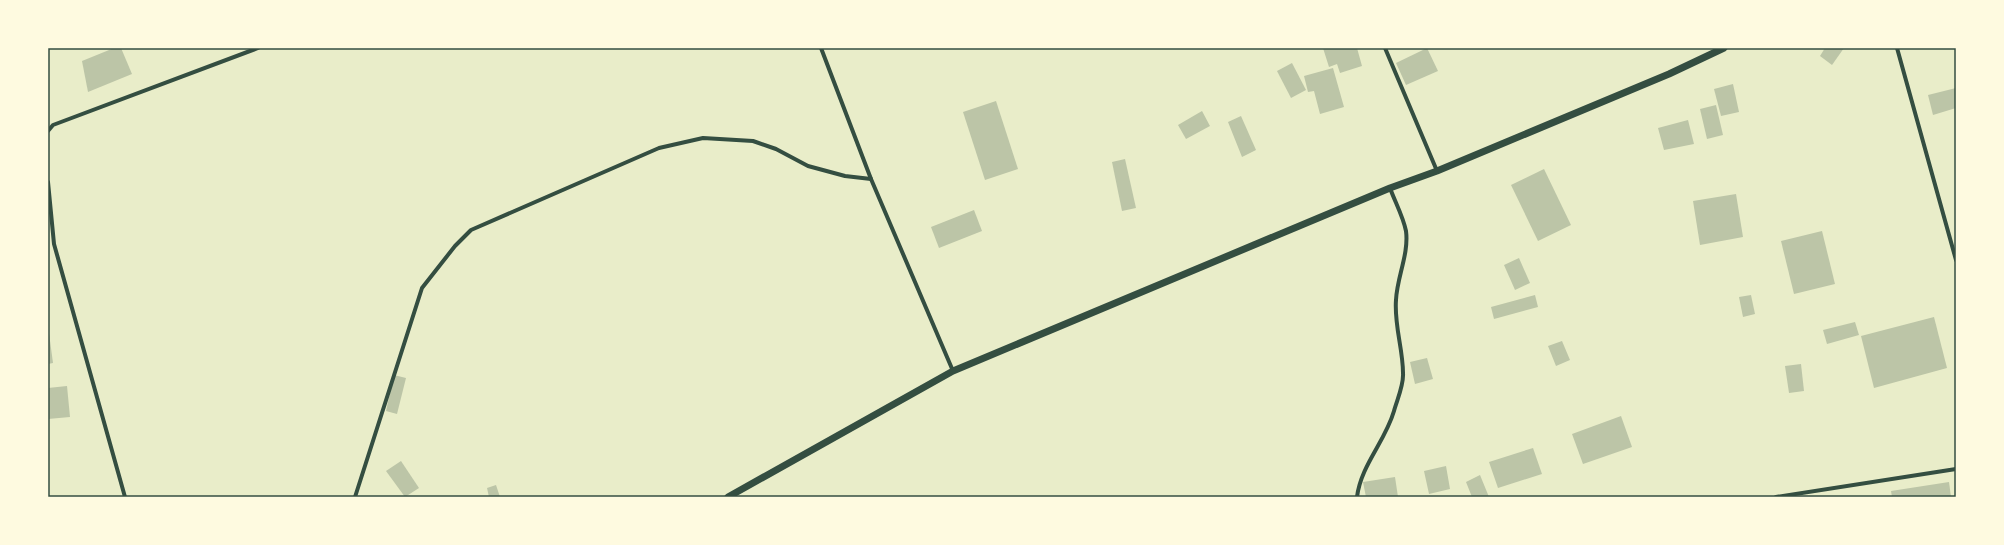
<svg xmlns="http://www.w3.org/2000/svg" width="2004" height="545" font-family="Lato,sans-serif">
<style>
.building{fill:#bcc5a7}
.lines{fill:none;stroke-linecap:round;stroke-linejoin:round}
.minor{stroke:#344e41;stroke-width:4}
.tertiary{stroke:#344e41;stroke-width:7}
.neatline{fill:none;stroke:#344e41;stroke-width:1.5}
</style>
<rect width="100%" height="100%" fill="#e9edc9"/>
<!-- building -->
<g class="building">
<polygon points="114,48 121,48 132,74 88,92 82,61"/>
<polygon points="1323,48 1357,48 1362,66 1340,73 1337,64 1329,67"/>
<polygon points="1427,48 1438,71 1406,85 1396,63"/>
<polygon points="1825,48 1844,48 1832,65 1820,56"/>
<polygon points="1292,63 1306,90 1291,98 1277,71"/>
<polygon points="1333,68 1344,107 1320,114 1314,91 1308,92 1304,76"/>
<polygon points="1733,84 1739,112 1721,116 1714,89"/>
<polygon points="1956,88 1956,108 1933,115 1928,95"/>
<polygon points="996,101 1018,169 985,180 963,112"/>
<polygon points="1716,105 1723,135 1707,139 1700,109"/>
<polygon points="1202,111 1210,126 1186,139 1178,125"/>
<polygon points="1241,116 1256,150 1242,157 1228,122"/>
<polygon points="1688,120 1694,144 1664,150 1658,128"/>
<polygon points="1125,159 1136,208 1122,211 1112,162"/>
<polygon points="1544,169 1571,225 1538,241 1511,185"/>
<polygon points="1736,194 1743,237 1700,245 1693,201"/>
<polygon points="974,210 982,231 939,248 931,227"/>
<polygon points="1822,231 1835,284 1794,294 1781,241"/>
<polygon points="1519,258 1530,283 1515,290 1504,265"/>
<polygon points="1535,295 1538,307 1494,319 1491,307"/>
<polygon points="1751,295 1755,314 1743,317 1739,297"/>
<polygon points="1934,317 1947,368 1874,388 1861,336"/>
<polygon points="1855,322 1859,335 1827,344 1823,330"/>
<polygon points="48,326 53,363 48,364"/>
<polygon points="1562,341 1570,360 1556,366 1548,346"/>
<polygon points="1427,358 1433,379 1415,384 1410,362"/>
<polygon points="1801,364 1804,391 1789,393 1785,366"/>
<polygon points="394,375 406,378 397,414 386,411"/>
<polygon points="67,386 70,417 48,419 48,388"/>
<polygon points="1621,416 1632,447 1583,464 1572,434"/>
<polygon points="1533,448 1542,474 1498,488 1489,462"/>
<polygon points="401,461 419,488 405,497 386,471"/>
<polygon points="1446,466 1450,489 1429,494 1424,471"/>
<polygon points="1480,475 1489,497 1472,497 1466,482"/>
<polygon points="1395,477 1398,497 1366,497 1363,482"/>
<polygon points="1949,482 1951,497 1892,497 1891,491"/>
<polygon points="496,485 500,497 489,497 487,488"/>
</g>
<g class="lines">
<!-- minor -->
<g class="minor">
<polyline points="821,48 871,179 953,371"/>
<polyline points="1385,48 1437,171"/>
<polyline points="1897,48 1956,260"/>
<polyline points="48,131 53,125 258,48"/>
<polyline points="48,182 54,244 125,497"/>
<polyline points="355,497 422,288 455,246 471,230 659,148 703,138 753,141 776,149 808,166 845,176 871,179"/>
<path d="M 1357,497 C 1361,465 1385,442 1394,411 C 1397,400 1404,385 1403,373 C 1403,349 1394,325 1396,300 C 1397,277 1409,254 1406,231 C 1403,216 1395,202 1390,188"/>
<polyline points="1776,497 1956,469"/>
</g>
<!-- tertiary -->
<polyline class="tertiary" points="728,497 953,371 1390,188 1437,171 1669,74 1724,48"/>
</g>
<!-- border -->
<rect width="2004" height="545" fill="none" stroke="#fefae0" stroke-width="98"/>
<rect x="49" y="49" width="1906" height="447" class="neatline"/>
</svg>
